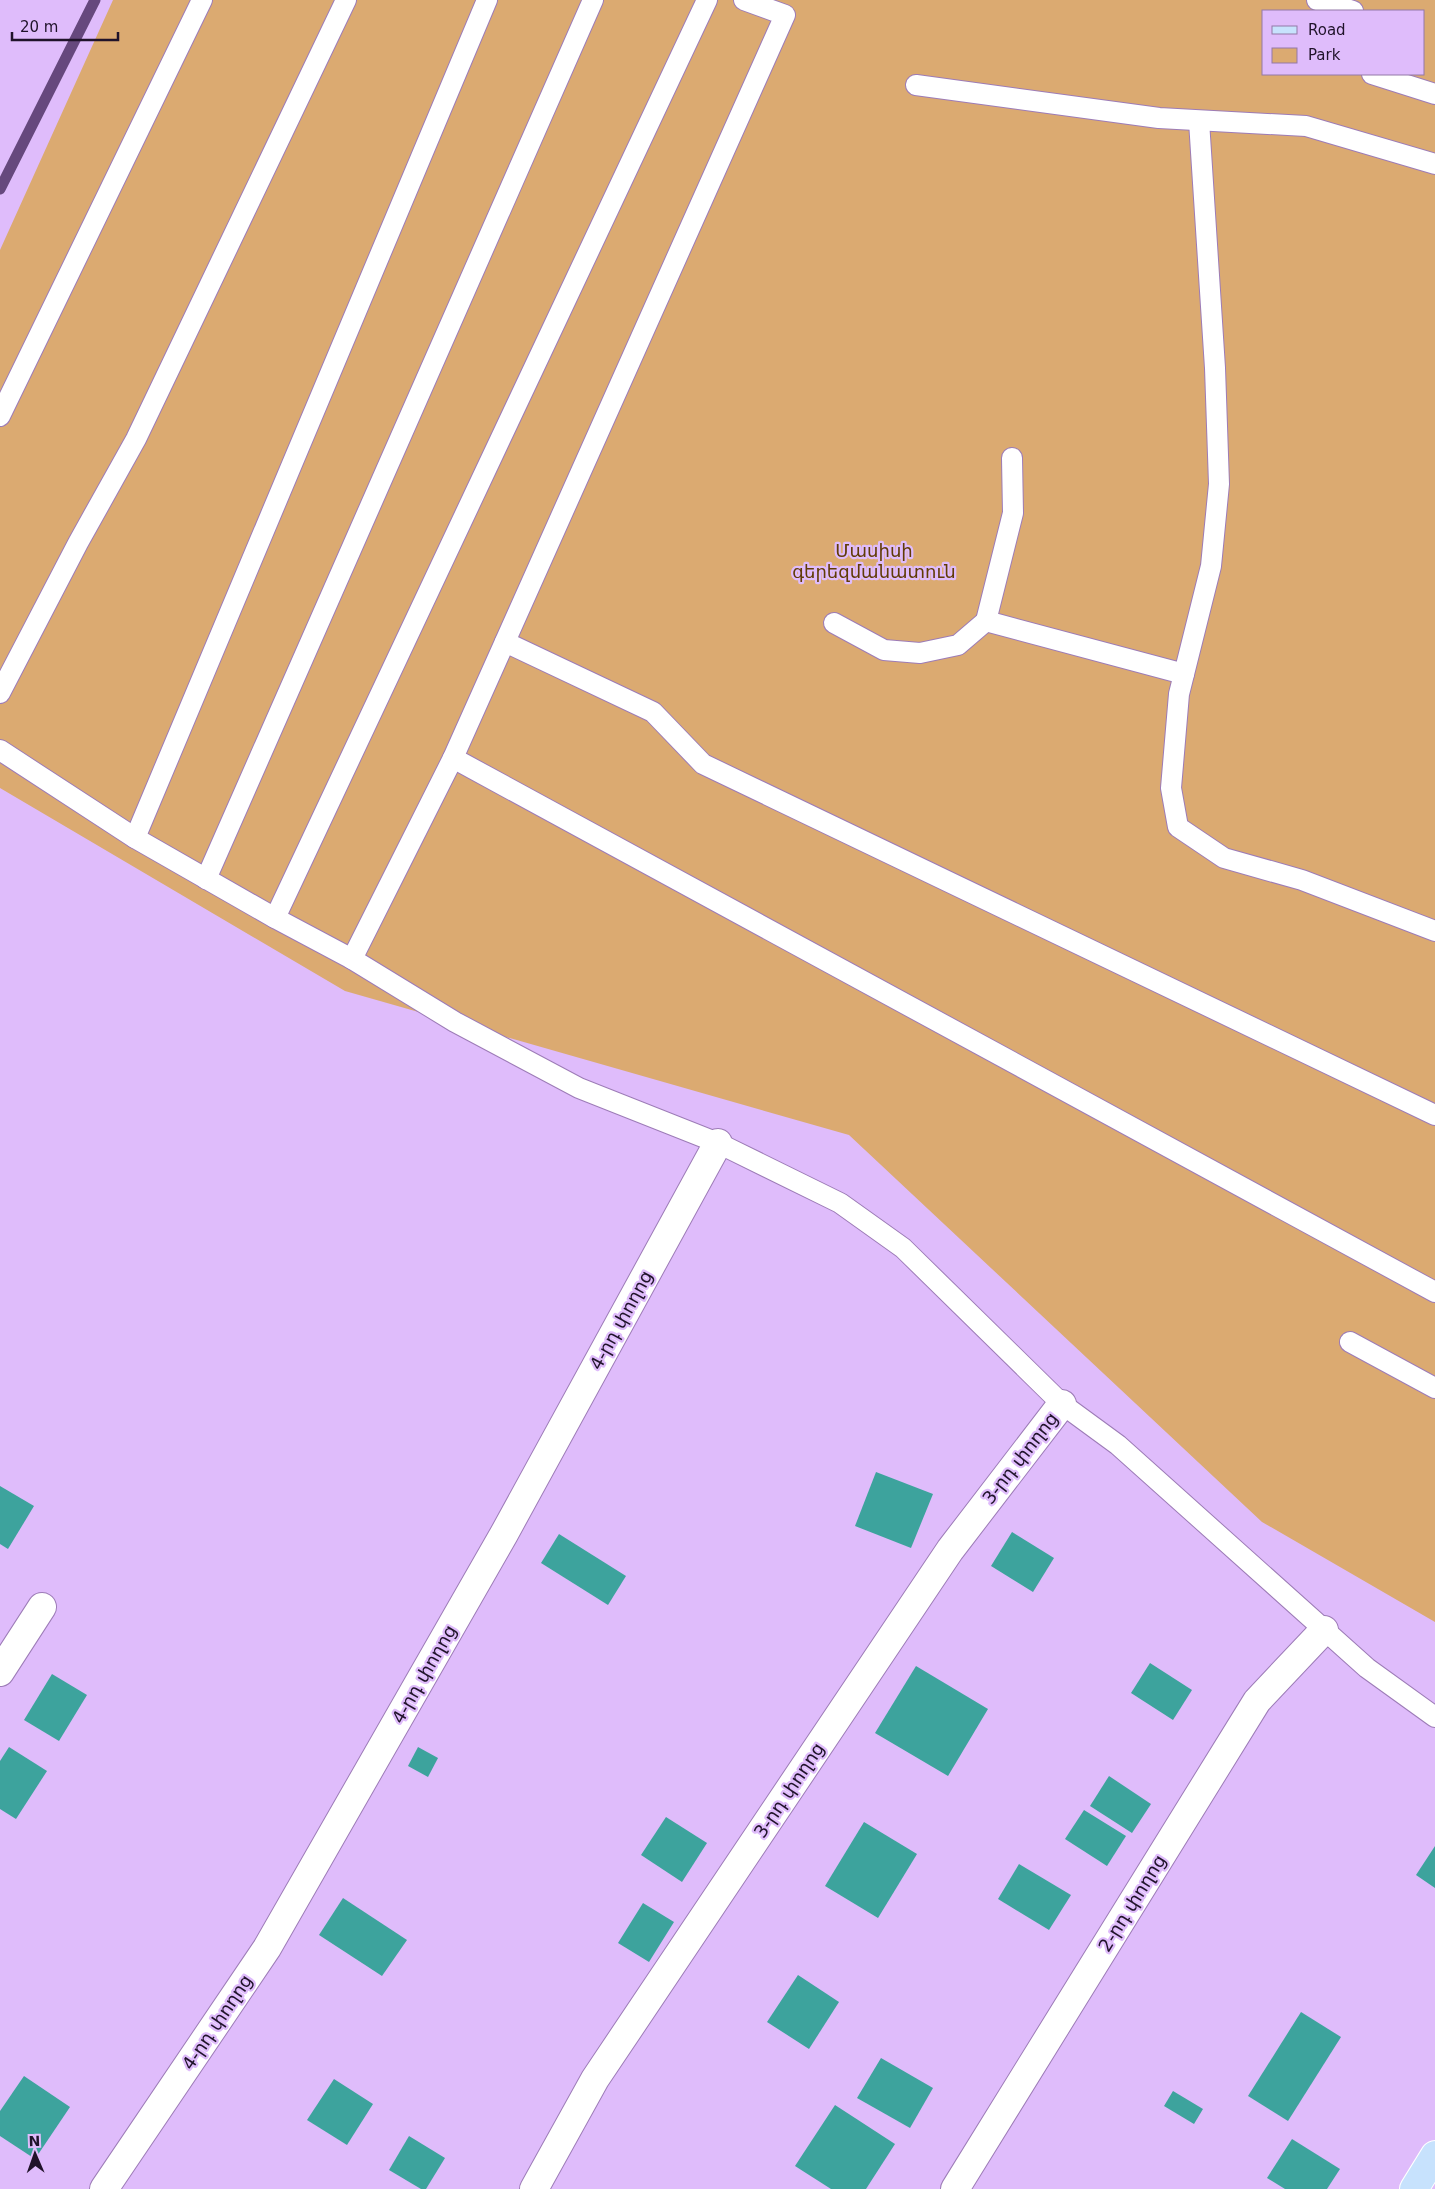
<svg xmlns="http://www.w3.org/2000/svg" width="1435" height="2189" font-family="'DejaVu Sans','Noto Sans Armenian',sans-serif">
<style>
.green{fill:#dbaa71;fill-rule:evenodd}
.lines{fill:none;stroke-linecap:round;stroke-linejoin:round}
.stream{stroke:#66487d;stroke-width:11}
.building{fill:#3da39d}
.service-casing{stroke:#9d7cb7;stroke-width:22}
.minor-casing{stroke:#9d7cb7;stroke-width:30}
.primary-casing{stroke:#fff;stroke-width:30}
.service{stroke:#fff;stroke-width:20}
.minor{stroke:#fff;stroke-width:28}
.primary{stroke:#c7e2fd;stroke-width:28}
.labels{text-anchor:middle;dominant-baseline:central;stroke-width:4.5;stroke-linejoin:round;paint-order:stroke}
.park-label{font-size:18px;fill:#603b05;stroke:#dfbcfb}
.street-label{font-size:18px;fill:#20132a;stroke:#dfbcfb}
</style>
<rect width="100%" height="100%" fill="#dfbcfb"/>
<!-- green -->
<path class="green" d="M 113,0 L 1435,0 L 1435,1622 L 1262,1522 L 849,1135 L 345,991 L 0,788 L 0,250 ZM 1264,11 L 1424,11 L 1424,74 L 1264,74 Z"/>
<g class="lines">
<!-- stream -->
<polyline class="stream" points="0,189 95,0"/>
</g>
<!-- building -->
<g class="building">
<polygon points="876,1472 933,1494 911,1548 855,1526"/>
<polygon points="0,1486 34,1506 8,1549 0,1544"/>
<polygon points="1012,1532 1054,1558 1033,1592 991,1566"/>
<polygon points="559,1534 626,1576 608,1605 541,1563"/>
<polygon points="1150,1663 1192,1690 1173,1720 1131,1693"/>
<polygon points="916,1666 988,1709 948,1776 875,1733"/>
<polygon points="52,1674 87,1695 59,1741 24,1720"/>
<polygon points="9,1747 47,1771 16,1819 0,1809 0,1761"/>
<polygon points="418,1747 438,1758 428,1777 408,1766"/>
<polygon points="1109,1776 1151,1804 1132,1833 1090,1806"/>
<polygon points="1084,1810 1126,1836 1107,1866 1065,1839"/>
<polygon points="666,1817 707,1843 682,1882 641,1855"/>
<polygon points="864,1822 917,1854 878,1918 825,1886"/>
<polygon points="1435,1846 1435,1888 1416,1875"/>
<polygon points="1019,1864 1071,1895 1049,1930 998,1899"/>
<polygon points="343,1898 407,1940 382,1976 319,1935"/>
<polygon points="643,1903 674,1922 649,1962 618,1943"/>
<polygon points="798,1975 839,2002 809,2049 767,2022"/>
<polygon points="1301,2012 1341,2037 1288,2121 1248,2096"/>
<polygon points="881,2058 933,2088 910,2128 857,2098"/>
<polygon points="24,2076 70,2107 35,2159 0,2136 0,2111"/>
<polygon points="334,2079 373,2104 347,2145 307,2120"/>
<polygon points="1173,2091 1203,2109 1194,2124 1164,2106"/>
<polygon points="835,2105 895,2144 866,2189 831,2189 795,2166"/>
<polygon points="409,2136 445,2158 426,2189 421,2189 389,2170"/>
<polygon points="1292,2139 1340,2169 1327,2189 1285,2189 1267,2178"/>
</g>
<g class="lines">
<defs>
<g id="service">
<polyline points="1317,0 1353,11"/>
<polyline points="1372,74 1435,94"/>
<polyline points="916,85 1159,118 1306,126 1435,164"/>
<polyline points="1199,121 1215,368 1219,484 1211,566 1179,694 1171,788 1178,827 1224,858 1302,880 1435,931"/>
<polyline points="0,416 202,0"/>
<polyline points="1012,458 1013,513 986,621 1184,674"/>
<polyline points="834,623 884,650 920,653 958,645 986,621"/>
<polyline points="505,642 653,712 703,764 1435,1115"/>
<polyline points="0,693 78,543 136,439 346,0"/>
<polyline points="0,750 135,838 275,918 352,959 455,1022 579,1088 718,1143 840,1203 903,1248 1062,1404 1118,1445 1367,1668 1435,1717"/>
<polyline points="453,758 1435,1292"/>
<polyline points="135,838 487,0"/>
<polyline points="206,879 593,0"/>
<polyline points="275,918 707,0"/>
<polyline points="352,959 453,758 785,15 744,0"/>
<polyline points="1350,1342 1435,1388"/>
</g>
<g id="minor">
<polyline points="0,1672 42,1607"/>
<polyline points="104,2189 267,1948 504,1534 718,1143"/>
<polyline points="534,2189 595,2079 950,1550 1062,1404"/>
<polyline points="955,2189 1257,1701 1324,1630"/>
</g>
<polyline id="primary" points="1414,2189 1435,2155"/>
</defs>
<!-- service casing -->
<use href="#service" class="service-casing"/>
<!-- minor casing -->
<use href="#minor" class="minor-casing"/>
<!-- primary casing -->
<use href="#primary" class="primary-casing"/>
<!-- service -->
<use href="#service" class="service"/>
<!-- minor -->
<use href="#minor" class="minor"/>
<!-- primary -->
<use href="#primary" class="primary"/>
</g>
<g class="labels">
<!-- park labels -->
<g class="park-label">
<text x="874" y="550">Մասիսի<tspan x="874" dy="21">գերեզմանատուն</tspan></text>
</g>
<!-- street labels -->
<g class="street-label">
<text transform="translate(621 1320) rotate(-61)">4-րդ փողոց</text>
<text transform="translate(1020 1458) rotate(-52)">3-րդ փողոց</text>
<text transform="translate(424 1674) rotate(-60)">4-րդ փողոց</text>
<text transform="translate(789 1790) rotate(-56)">3-րդ փողոց</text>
<text transform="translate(1132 1903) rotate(-58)">2-րդ փողոց</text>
<text transform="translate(217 2022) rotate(-56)">4-րդ փողոց</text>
</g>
</g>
<!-- legend -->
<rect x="1262" y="10" width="162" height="65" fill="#dfbcfb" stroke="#9378a7"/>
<rect x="1272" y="26" width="25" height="8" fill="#c7e2fd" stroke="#9378a7"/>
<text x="1308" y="35" font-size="15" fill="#20132a">Road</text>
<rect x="1272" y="48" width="25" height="15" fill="#dbaa71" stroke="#9378a7"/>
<text x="1308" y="60" font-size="15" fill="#20132a">Park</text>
<!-- north arrow -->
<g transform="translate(35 2154) rotate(358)" stroke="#dfbcfb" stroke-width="4" paint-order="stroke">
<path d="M0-4L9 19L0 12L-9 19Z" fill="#20132a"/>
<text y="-8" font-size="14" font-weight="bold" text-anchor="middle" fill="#20132a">N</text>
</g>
<!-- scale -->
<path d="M12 32v8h106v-8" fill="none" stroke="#20132a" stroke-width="2.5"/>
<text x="20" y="32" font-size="15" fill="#20132a" stroke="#dfbcfb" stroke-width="4" paint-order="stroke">20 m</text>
</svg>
